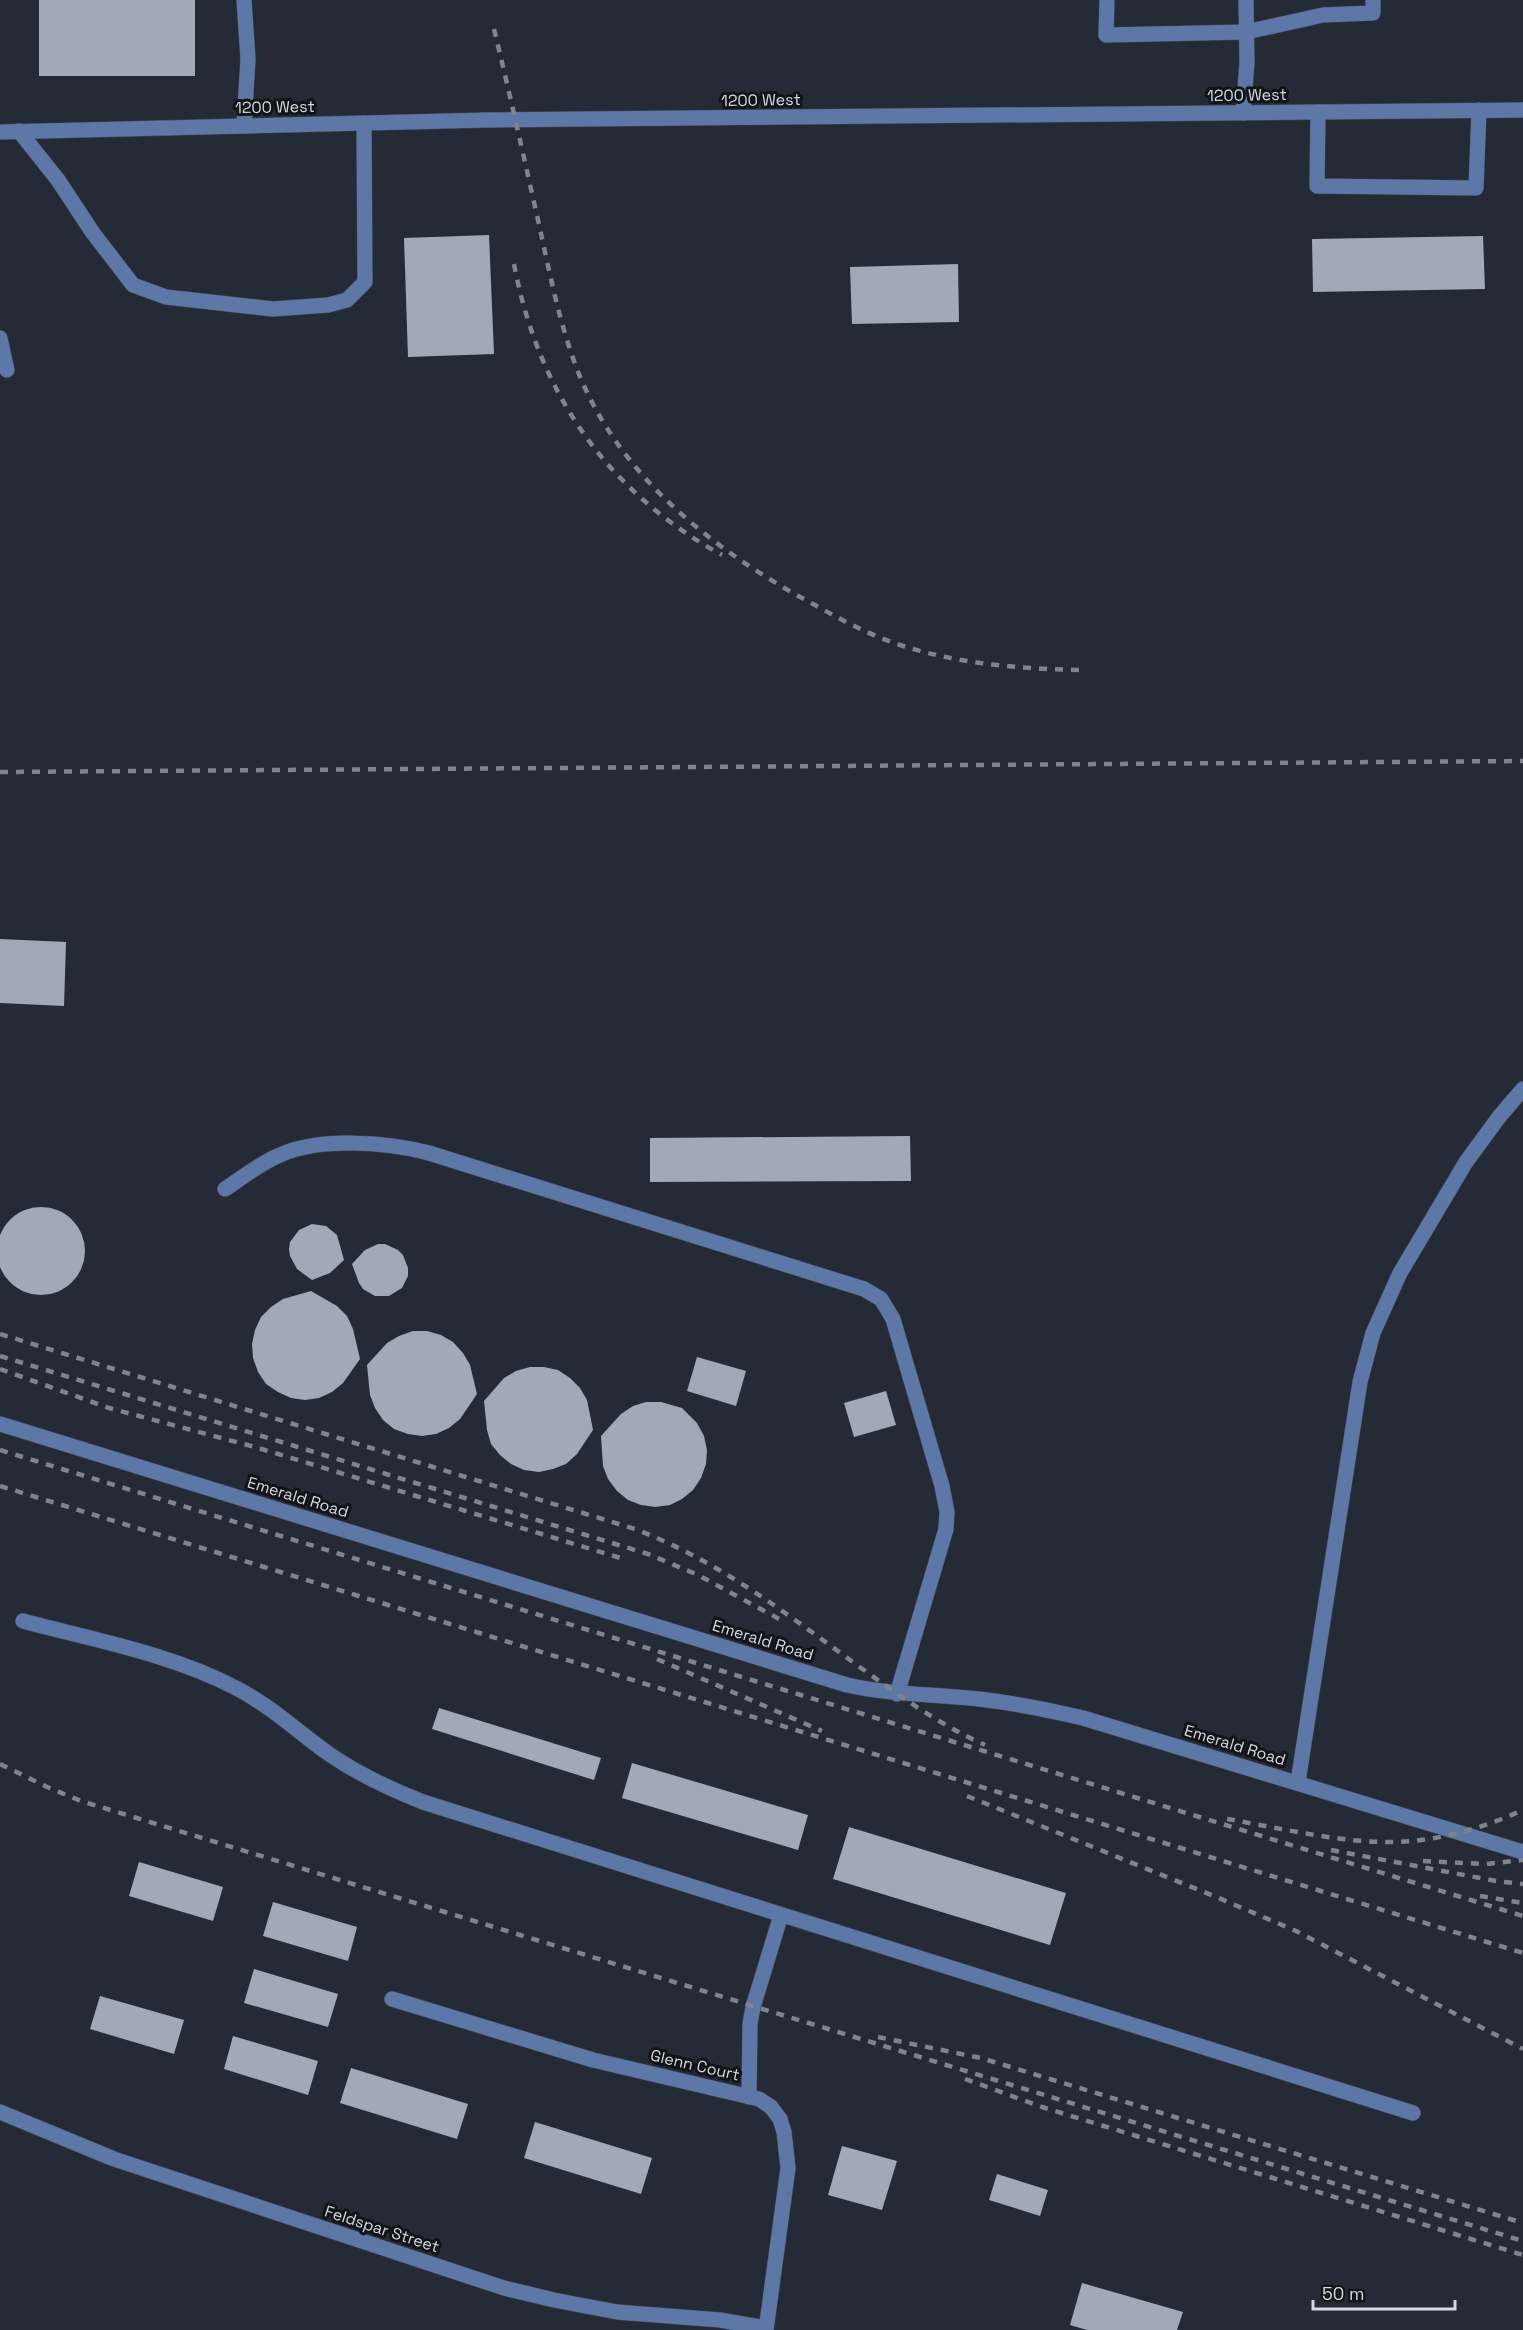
<svg xmlns="http://www.w3.org/2000/svg" width="1523" height="2330" font-family="'Space Grotesk',sans-serif">
<style>
.building{fill:#a1a9b6}
.lines{fill:none;stroke-linecap:round;stroke-linejoin:round}
.minor-casing{stroke:#414751;stroke-width:16}
.minor{stroke:#5d77a6;stroke-width:15}
.rail{stroke:#7f848d;stroke-width:4.5;stroke-dasharray:8 8;stroke-linecap:butt}
.labels{text-anchor:middle;dominant-baseline:central;stroke-width:6;stroke-linejoin:round;paint-order:stroke}
.street-label{font-size:16px;fill:#d6dae1;stroke:#111418}
</style>
<rect width="100%" height="100%" fill="#252b36"/>
<!-- building -->
<g class="building">
<rect x="39" y="0" width="156" height="76"/>
<polygon points="489,235 494,354 408,357 404,238"/>
<polygon points="1483,236 1485,289 1313,292 1312,239"/>
<polygon points="958,264 959,322 852,324 850,267"/>
<polygon points="0,939 66,942 64,1006 0,1003"/>
<polygon points="910,1136 911,1181 650,1182 650,1138"/>
<circle cx="41" cy="1251" r="44"/>
<polygon points="312,1224 326,1226 337,1235 344,1260 330,1273 312,1280 297,1269 290,1256 289,1249 290,1242 299,1230"/>
<polygon points="378,1244 385,1244 398,1250 403,1255 408,1268 408,1276 402,1288 389,1296 375,1296 363,1289 359,1283 352,1264 365,1250"/>
<polygon points="311,1291 337,1306 347,1316 353,1329 360,1359 343,1383 332,1392 319,1398 305,1400 291,1398 278,1392 266,1384 258,1372 253,1358 252,1344 255,1330 261,1317 271,1307 283,1299"/>
<polygon points="413,1331 427,1331 441,1335 453,1342 463,1353 470,1365 477,1394 460,1419 449,1428 436,1434 422,1436 408,1434 394,1429 383,1420 375,1408 370,1395 367,1365 387,1343 399,1336"/>
<polygon points="697,1357 746,1371 736,1406 687,1391"/>
<polygon points="530,1367 544,1367 558,1370 570,1378 580,1388 587,1400 593,1430 577,1454 566,1464 553,1469 539,1472 524,1470 511,1464 500,1455 491,1444 487,1430 484,1401 504,1378 516,1371"/>
<polygon points="886,1391 896,1425 854,1437 844,1403"/>
<polygon points="646,1402 661,1402 682,1408 697,1423 704,1436 707,1450 706,1464 701,1478 693,1490 682,1499 670,1505 655,1507 641,1505 628,1500 617,1491 608,1479 603,1466 601,1436 621,1414 633,1406"/>
<polygon points="439,1708 601,1758 594,1780 432,1729"/>
<polygon points="632,1763 808,1815 798,1850 622,1798"/>
<polygon points="849,1827 1066,1893 1050,1945 833,1879"/>
<polygon points="139,1862 223,1887 213,1921 129,1896"/>
<polygon points="273,1902 357,1927 348,1961 263,1936"/>
<polygon points="254,1969 338,1994 328,2027 244,2003"/>
<polygon points="100,1996 184,2020 174,2054 90,2029"/>
<polygon points="233,2036 318,2061 308,2095 224,2069"/>
<polygon points="351,2068 468,2104 457,2139 340,2103"/>
<polygon points="535,2122 652,2158 641,2194 524,2158"/>
<polygon points="842,2146 897,2161 882,2210 828,2195"/>
<polygon points="997,2174 1048,2190 1040,2216 989,2200"/>
<polygon points="1082,2283 1183,2312 1177,2330 1087,2330 1070,2325"/>
</g>
<g class="lines">
<defs>
<g id="minor">
<polyline points="244,0 248,59 244,126"/>
<polyline points="1107,0 1106,35 1246,32 1323,15 1373,13 1373,0"/>
<polyline points="1318,112 1317,186 1476,188 1479,110"/>
<polyline points="1243,113 1247,63 1246,0"/>
<polyline points="19,131 58,180 93,233 133,285 166,297 273,309 328,305 347,300 365,282 364,123"/>
<polyline points="0,132 487,120 1523,110"/>
<polyline points="0,338 7,370"/>
<path d="M 225,1189 C 242,1178 260,1163 280,1155 C 320,1137 387,1142 429,1153 L 864,1289 L 881,1299 L 893,1319 L 942,1486 L 947,1512 L 946,1529 L 897,1694"/>
<path d="M 0,1424 L 847,1685 C 891,1695 934,1694 979,1699 C 1014,1703 1049,1710 1083,1718 L 1523,1852"/>
<path d="M 23,1621 C 93,1640 172,1654 236,1688 C 271,1706 298,1732 329,1754 C 358,1774 390,1789 423,1802 L 1413,2113"/>
<polyline points="1298,1782 1360,1382 1373,1333 1400,1273 1466,1162 1499,1117 1523,1089"/>
<polyline points="392,1999 593,2060 759,2099 771,2107 780,2119 784,2132 788,2168 766,2330"/>
<polyline points="749,2097 750,2024 753,2007 781,1915"/>
<polyline points="0,2112 114,2159 504,2288 554,2300 617,2312 720,2320 766,2328"/>
</g>
</defs>
<!-- minor casing -->
<use href="#minor" class="minor-casing"/>
<!-- minor -->
<use href="#minor" class="minor"/>
<!-- rail -->
<g class="rail">
<path d="M 494,29 C 510,95 525,162 540,229 C 551,279 561,331 581,379 C 625,482 719,554 815,605 C 843,621 872,636 903,646 C 960,664 1022,669 1081,670"/>
<path d="M 514,264 C 538,392 607,492 722,555"/>
<polyline points="0,772 1523,761"/>
<path d="M 0,1334 L 635,1529 C 722,1562 793,1619 868,1673 C 906,1700 942,1726 985,1745"/>
<polyline points="0,1356 648,1554 698,1575 781,1620"/>
<polyline points="0,1369 109,1408 255,1447 627,1560"/>
<polyline points="0,1450 1523,1916"/>
<polyline points="0,1486 1523,1953"/>
<polyline points="657,1659 822,1731"/>
<polyline points="0,1764 47,1787 81,1801 1523,2241"/>
<polyline points="967,1796 1214,1896 1296,1931 1523,2049"/>
<path d="M 1227,1819 C 1281,1828 1339,1843 1395,1842 C 1439,1841 1483,1828 1523,1810"/>
<polyline points="1331,1850 1496,1881 1523,1884"/>
<polyline points="1423,1861 1486,1864 1523,1860"/>
<polyline points="1480,1896 1523,1903"/>
<polyline points="878,2037 981,2058 1523,2223"/>
<polyline points="965,2079 1042,2107 1523,2255"/>
</g>
</g>
<g class="labels">
<!-- street labels -->
<g class="street-label">
<text transform="translate(1247 95) rotate(-1)">1200 West</text>
<text transform="translate(761 100) rotate(-1)">1200 West</text>
<text transform="translate(275 107) rotate(-1)">1200 West</text>
<text transform="translate(298 1497) rotate(17)">Emerald Road</text>
<text transform="translate(763 1640) rotate(17)">Emerald Road</text>
<text transform="translate(1235 1745) rotate(17)">Emerald Road</text>
<text transform="translate(695 2065) rotate(13)">Glenn Court</text>
<text transform="translate(382 2229) rotate(18)">Feldspar Street</text>
</g>
</g>
<!-- scale -->
<path d="M1313 2300v9h142v-9" fill="none" stroke="#d6dae1" stroke-width="3"/>
<text x="1322" y="2300" font-size="18" fill="#d6dae1" stroke="#111418" stroke-width="4.5" paint-order="stroke">50 m</text>
</svg>
